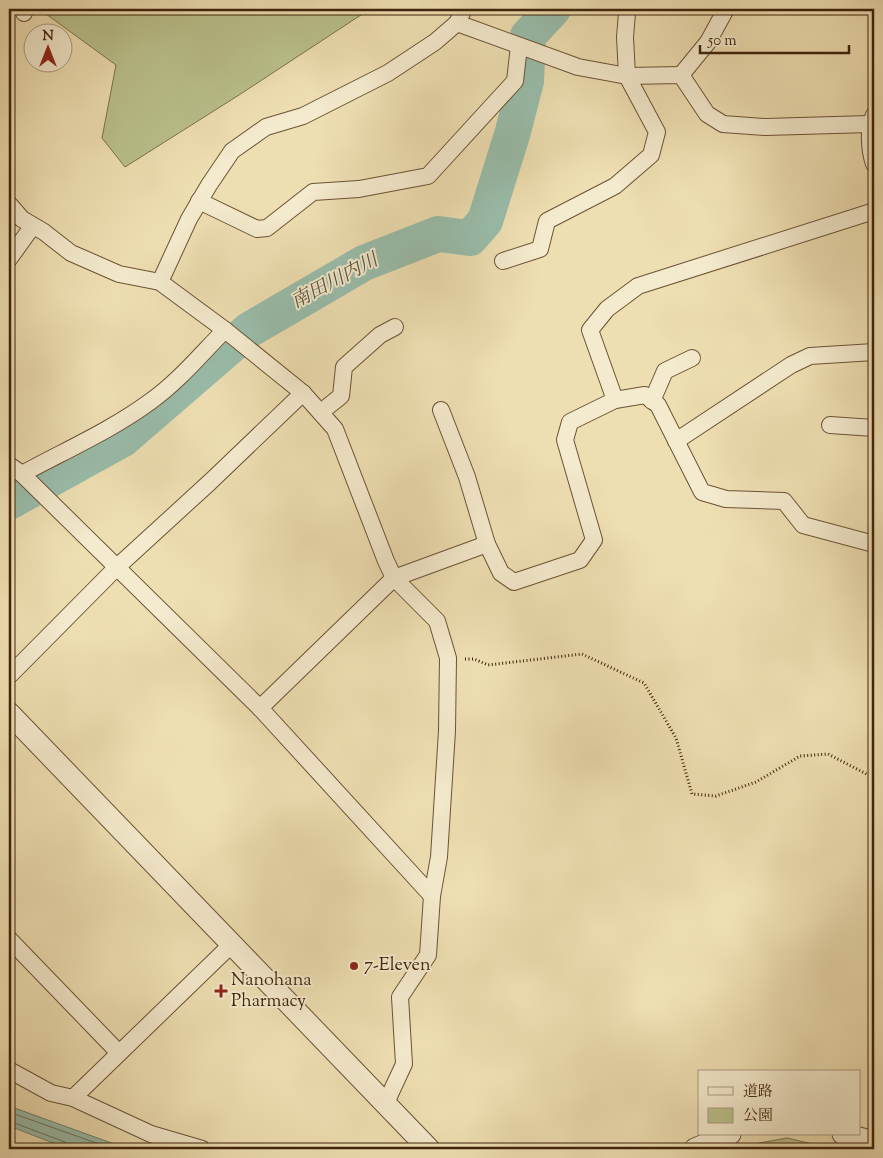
<svg xmlns="http://www.w3.org/2000/svg" width="883" height="1158" font-family="'Sorts Mill Goudy','Noto Serif JP',serif">
<style>
.green{fill:#bac18c;stroke:#7c724c}
.water{fill:#99bdab;stroke:#757f6b}
.lines{fill:none;stroke-linecap:round;stroke-linejoin:round}
.shore{stroke:#6c705b;stroke-width:1}
.river{stroke:#99bdab;stroke-width:36}
.minor-casing{stroke:#6b5235;stroke-width:18}
.tertiary-casing{stroke:#6b5235;stroke-width:23}
.path{stroke:#3f230b;stroke-width:3;stroke-dasharray:1 2.5;stroke-linecap:butt}
.minor{stroke:#f4eacd;stroke-width:16}
.tertiary{stroke:#f4eacd;stroke-width:21}
.poi-dot{fill:#8f2418;stroke:#f4eacd;stroke-width:2}
.labels{text-anchor:middle;dominant-baseline:central;stroke-width:4;stroke-linejoin:round;paint-order:stroke}
.poi-label{font-size:18px;fill:#3f230b;stroke:#f4eacd;text-anchor:start}
.water-label{font-size:19px;font-style:italic;fill:#5a513b;stroke:#f4eacd}
</style>
<rect width="100%" height="100%" fill="#eedfb2"/>
<filter id="stains"><feTurbulence type="fractalNoise" baseFrequency=".004" numOctaves="4"/><feColorMatrix values="0 0 0 0 .2 0 0 0 0 .09 0 0 0 0 .02 0 0 0 .5 -.17"/></filter>
<radialGradient id="worn" r=".72"><stop offset=".6" stop-color="#630" stop-opacity="0"/><stop offset="1" stop-color="#630" stop-opacity=".3"/></radialGradient>
<!-- green -->
<g class="green">
<polygon points="42,9 370,9 239,95 125,167 102,138 116,65 46,14"/>
<polygon points="787,1138 834,1149 727,1149"/>
</g>
<!-- water -->
<polygon class="water" points="9,1106 128,1149 69,1149 9,1126"/>
<g class="lines">
<!-- shore -->
<g class="shore">
<polyline points="9,1112 113,1149"/>
<polyline points="9,1121 65,1142 68,1145 68,1149"/>
</g>
<!-- river -->
<polyline class="river" points="9,502 123,439 249,330 364,263 438,234 470,238 485,221 512,135 526,81 528,36 553,9"/>
<defs>
<g id="minor">
<polyline points="23,9 24,13"/>
<polyline points="457,23 578,67 627,76 681,75 707,114 723,124 765,127 870,124"/>
<polyline points="681,75 708,42 726,9"/>
<path d="M 874,115 C 868,129 869,149 874,164"/>
<polyline points="199,201 257,229 267,228 313,192 359,189 428,176 515,81 519,46"/>
<polyline points="9,204 22,219 44,232 71,253 119,274 160,282 225,330 303,393 335,429 386,561 394,578 437,621 448,658 447,731 439,857 432,896 428,955 400,997 404,1064 385,1105"/>
<polyline points="9,259 32,227"/>
<polyline points="503,261 540,249 547,221 615,186 651,155 657,132 627,76 625,37 627,13"/>
<polyline points="160,282 189,219 209,185 232,151 266,127 303,116 388,73 435,42 457,23 464,9"/>
<polyline points="615,400 590,330 607,309 638,286 874,211"/>
<polyline points="652,401 665,371 692,358"/>
<polyline points="441,410 467,477 487,544"/>
<polyline points="321,412 341,396 344,367 380,335 395,327"/>
<polyline points="830,425 874,428"/>
<polyline points="676,441 791,365 810,356 874,352"/>
<polyline points="9,465 22,474 260,708 432,896"/>
<path d="M 22,474 C 64,451 112,430 151,401 C 179,381 201,354 225,330"/>
<polyline points="9,676 116,568 210,482 303,393"/>
<polyline points="260,708 394,578 487,544 501,573 514,582 580,560 594,540 565,440 570,422 615,400 645,395 658,405 702,492 726,499 784,501 803,525 874,544"/>
<polyline points="9,939 119,1053"/>
<polyline points="9,1070 51,1093 73,1098 151,1134 202,1149"/>
<polyline points="73,1098 231,945"/>
</g>
<g id="tertiary">
<polyline points="9,713 429,1149"/>
<polyline points="843,1134 874,1142"/>
<polyline points="695,1149 730,1134"/>
</g>
</defs>
<!-- minor casing -->
<use href="#minor" class="minor-casing"/>
<!-- tertiary casing -->
<use href="#tertiary" class="tertiary-casing"/>
<!-- path -->
<polyline class="path" points="465,659 474,659 488,665 582,654 644,683 676,738 692,794 716,796 756,782 800,756 828,754 874,778"/>
<!-- minor -->
<use href="#minor" class="minor"/>
<!-- tertiary -->
<use href="#tertiary" class="tertiary"/>
</g>
<!-- markers -->
<g class="poi-dot">
<circle cx="354" cy="966" r="5"/>
<path d="M218.5 983.5h5v5h5v5h-5v5h-5v-5h-5v-5h5z"/>
</g>
<g class="labels">
<!-- poi labels -->
<g class="poi-label">
<text x="364" y="966">7-Eleven</text>
<text x="231" y="981">Nanohana<tspan x="231" dy="21">Pharmacy</tspan></text>
</g>
<!-- water labels -->
<g class="water-label">
<text transform="translate(335 282) rotate(-28)">南田川内川</text>
</g>
</g>
<!-- margin -->
<rect width="883" height="1158" fill="none" stroke="#eedfb2" stroke-width="30"/>
<rect x="10" y="10" width="863" height="1138" fill="none" stroke="#3f230b" stroke-width="2.5"/>
<rect x="15" y="15" width="853" height="1128" fill="none" stroke="#3f230b"/>
<!-- legend -->
<rect x="698" y="1070" width="162" height="65" fill="#f4eacd" stroke="#ac9a7f"/>
<rect x="708" y="1087" width="25" height="8" fill="#f4eacd" stroke="#ac9a7f"/>
<text x="743" y="1096" font-size="15" fill="#3f230b">道路</text>
<rect x="708" y="1108" width="25" height="15" fill="#bac18c" stroke="#ac9a7f"/>
<text x="743" y="1120" font-size="15" fill="#3f230b">公園</text>
<!-- north arrow -->
<g transform="translate(48 48)"><circle r="24" fill="#f4eacd" stroke="#ac9a7f"/>
<path d="M0-4L9 19L0 12L-9 19Z" fill="#8f2418"/>
<text y="-8" font-size="14" font-weight="bold" text-anchor="middle" fill="#3f230b">N</text>
</g>
<!-- scale -->
<path d="M700 45v8h149v-8" fill="none" stroke="#3f230b" stroke-width="2.5"/>
<text x="708" y="45" font-size="15" fill="#3f230b" stroke="#f4eacd" stroke-width="4" paint-order="stroke">50 m</text>
<rect width="100%" height="100%" filter="url(#stains)"/>
<rect width="100%" height="100%" fill="url(#worn)"/>
</svg>
